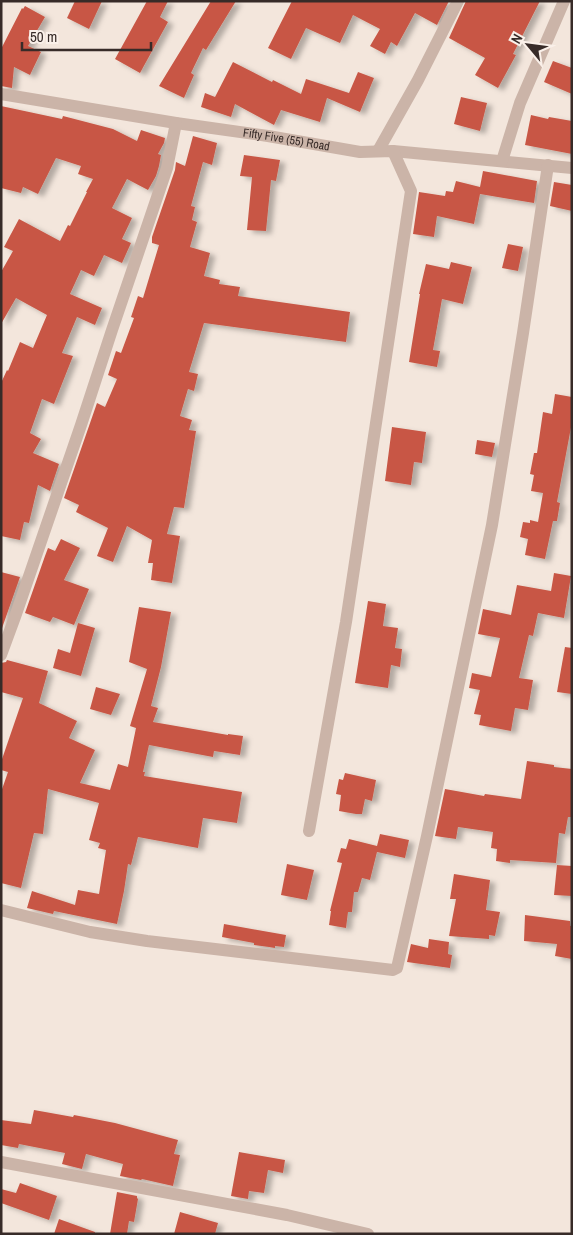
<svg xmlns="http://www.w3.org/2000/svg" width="573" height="1235" font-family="'Archivo Narrow',sans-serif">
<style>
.building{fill:#c85745;filter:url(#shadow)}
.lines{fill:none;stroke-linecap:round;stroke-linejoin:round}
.minor{stroke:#cbb4a8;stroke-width:12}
.labels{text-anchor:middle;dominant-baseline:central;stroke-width:4.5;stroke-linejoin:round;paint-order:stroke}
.street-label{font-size:12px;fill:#372b28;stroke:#faf0e9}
</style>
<defs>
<filter id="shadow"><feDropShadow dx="5.5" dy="3" stdDeviation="2.5" flood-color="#0004"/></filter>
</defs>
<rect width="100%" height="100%" fill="#f3e6dc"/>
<!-- building -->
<g class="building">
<polygon points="75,1 102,1 89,29 67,18"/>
<polygon points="147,1 168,1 160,17 168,22 140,73 115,59"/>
<polygon points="211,1 236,1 206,50 203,48 191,73 194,75 184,98 159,86"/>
<polygon points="292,1 449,1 437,25 415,13 397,46 391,42 385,54 370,46 380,29 353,15 340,43 306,28 291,59 268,48"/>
<polygon points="466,1 540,1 513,54 516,55 498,88 475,75 485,58 449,38"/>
<polygon points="25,6 45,17 28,46 41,52 30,75 14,67 12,88 1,86 1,49 22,8 23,9"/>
<polygon points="553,61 572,68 572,94 544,82"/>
<polygon points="233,62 272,82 273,80 301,94 306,79 349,93 358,72 374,78 360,112 327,98 320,122 281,110 274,125 235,104 231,117 201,107 205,93 215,97"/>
<polygon points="461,97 487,103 480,131 454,124"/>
<polygon points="1,106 62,119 63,116 113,129 137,141 141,130 165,138 164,143 158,154 161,155 159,166 156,176 148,190 127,179 112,208 132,218 122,239 131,243 122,263 104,255 94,276 81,270 70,294 102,308 95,325 77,317 62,353 73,356 54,404 42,399 30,433 41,439 33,453 59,464 50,491 38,485 29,523 24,522 20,540 1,536 1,383 7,370 8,371 20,342 33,348 47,315 16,298 1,324 1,272 13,251 4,247 19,219 60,241 68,225 70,226 87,192 86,192 93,179 78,174 81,166 56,158 38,194 23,187 21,193 1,188"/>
<polygon points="531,115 548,119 549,117 572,121 572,154 525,145"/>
<polygon points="193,136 217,143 212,165 203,162 191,206 195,207 192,220 197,222 190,247 210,253 204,276 220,280 219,284 240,287 238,296 350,312 346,342 204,323 189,372 198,374 194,391 188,389 180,416 192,420 189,430 196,431 184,508 174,507 167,534 180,536 172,583 151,580 153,563 148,563 152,540 127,526 113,562 97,556 108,528 76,512 79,505 64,498 97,403 105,407 117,379 108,375 116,351 121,353 134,318 131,317 138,296 143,298 159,245 152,243 152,237 175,170 176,162 185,166"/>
<polygon points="244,155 280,160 276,181 271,180 266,231 247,230 252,177 240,176"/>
<polygon points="483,171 537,181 534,203 480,194 474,224 437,216 434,237 413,234 419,192 445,196 446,191 453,192 456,181 480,187"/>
<polygon points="554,182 572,185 572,211 550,206"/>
<polygon points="508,244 523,247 518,271 502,268"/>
<polygon points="451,262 472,267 463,304 442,299 433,350 440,351 437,367 409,362 420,294 419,294 426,264 449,269"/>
<polygon points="555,394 572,397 572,422 557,502 560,503 557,521 553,521 545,559 525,555 528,539 520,537 523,522 530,523 530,520 538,522 543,493 531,491 534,475 530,474 534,453 537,453 543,412 552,414"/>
<polygon points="392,427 426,432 422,463 414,462 411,485 385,481"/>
<polygon points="477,440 495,443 492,457 475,454"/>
<polygon points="61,539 80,548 64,580 89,589 74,625 53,617 50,622 25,613 45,556 48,548 55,551"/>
<polygon points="1,572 20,577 1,631"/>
<polygon points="554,573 571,576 564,618 538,613 533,636 529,635 519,678 533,680 528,710 515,708 511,731 479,725 481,715 474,714 480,690 469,688 472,673 491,677 500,638 478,634 483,609 511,615 517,585 551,591"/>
<polygon points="368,601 386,604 383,626 398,628 395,648 402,649 400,667 391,665 388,688 355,683"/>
<polygon points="139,607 171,612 161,667 151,706 158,708 153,722 228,735 228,734 243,736 240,755 214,751 213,757 149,745 143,772 145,772 144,776 242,792 237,823 203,818 198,848 138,837 131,865 128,864 124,891 117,924 54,911 53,914 27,908 32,891 75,905 78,890 99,894 106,850 98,848 100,843 89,840 99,803 48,789 43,834 34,833 21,888 1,883 1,792 8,772 1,770 1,762 23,698 1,692 1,663 6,662 7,660 48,671 39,703 77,721 69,738 95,750 80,783 110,790 118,764 128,767 136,728 130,726 147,669 129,662"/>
<polygon points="78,623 95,628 81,676 53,668 58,649 70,653"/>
<polygon points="565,647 572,648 572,694 557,692"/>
<polygon points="96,687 120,694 111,715 90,709"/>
<polygon points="527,761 554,765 554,767 572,769 572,817 568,817 565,834 559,833 556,863 510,860 510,863 496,861 497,849 491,848 493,832 458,827 456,839 435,836 445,789 484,796 485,794 521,799"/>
<polygon points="345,773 376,780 372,801 365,799 362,814 356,814 339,811 341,795 336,794 339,779 343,780"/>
<polygon points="380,834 409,840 405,858 377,852 370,880 362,878 358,892 354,892 352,912 348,912 346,928 329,925 331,911 330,911 342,863 337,862 341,848 346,849 349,839 377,846"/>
<polygon points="287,864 314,870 307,900 281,895"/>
<polygon points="557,865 572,866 572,896 554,895"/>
<polygon points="454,874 490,880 486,910 500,912 495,936 489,935 489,939 449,936 456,899 450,899"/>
<polygon points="525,915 570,921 570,926 572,926 572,959 555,956 557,944 524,941"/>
<polygon points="224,924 286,935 284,947 275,946 275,948 269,947 254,945 254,943 222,937"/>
<polygon points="429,939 449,942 448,954 452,955 450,968 407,962 411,944 428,948"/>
<polygon points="34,1110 73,1117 74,1115 115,1123 178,1140 174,1154 180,1155 173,1186 142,1179 141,1180 120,1176 123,1164 86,1154 82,1169 62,1164 65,1153 19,1144 18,1148 1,1145 1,1120 31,1124"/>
<polygon points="239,1152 285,1160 283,1173 268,1170 264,1193 249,1191 248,1199 231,1196"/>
<polygon points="20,1183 57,1196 49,1220 1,1203 1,1189 16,1193"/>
<polygon points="117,1192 137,1196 137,1198 138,1199 134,1222 129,1221 127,1234 110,1234"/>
<polygon points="180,1212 218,1223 215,1234 174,1234"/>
<polygon points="59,1219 95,1232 95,1234 54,1234"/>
</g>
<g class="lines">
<!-- minor -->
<g class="minor">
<path id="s1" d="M 1,94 L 176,123 L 268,136 L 360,152 L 393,151 L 572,168"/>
<polyline points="378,151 418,80 458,1"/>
<polyline points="502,161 520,103 564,1"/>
<polyline points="1,655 15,617 81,425 112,330 167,168 176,123"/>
<polyline points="309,831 346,622 411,191 393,151"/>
<polyline points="1,910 90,932 147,941 393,970 397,968 427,836 492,525 523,333 548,165"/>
<polyline points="1,1162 287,1215 368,1234"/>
</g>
</g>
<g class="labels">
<!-- street labels -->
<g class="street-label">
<text stroke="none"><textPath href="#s1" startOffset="289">Fifty Five (55) Road</textPath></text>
</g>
</g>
<!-- border -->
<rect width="573" height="1235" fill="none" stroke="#372b28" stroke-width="5"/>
<!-- north arrow -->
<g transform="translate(528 45) rotate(299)" stroke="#faf0e9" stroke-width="4" paint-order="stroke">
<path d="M0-4L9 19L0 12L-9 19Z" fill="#372b28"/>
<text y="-8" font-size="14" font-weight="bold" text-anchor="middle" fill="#372b28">N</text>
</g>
<!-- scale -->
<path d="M22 42v8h129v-8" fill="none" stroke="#372b28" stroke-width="2.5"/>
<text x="30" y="42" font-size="15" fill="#372b28" stroke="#faf0e9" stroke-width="4" paint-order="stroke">50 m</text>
</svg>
